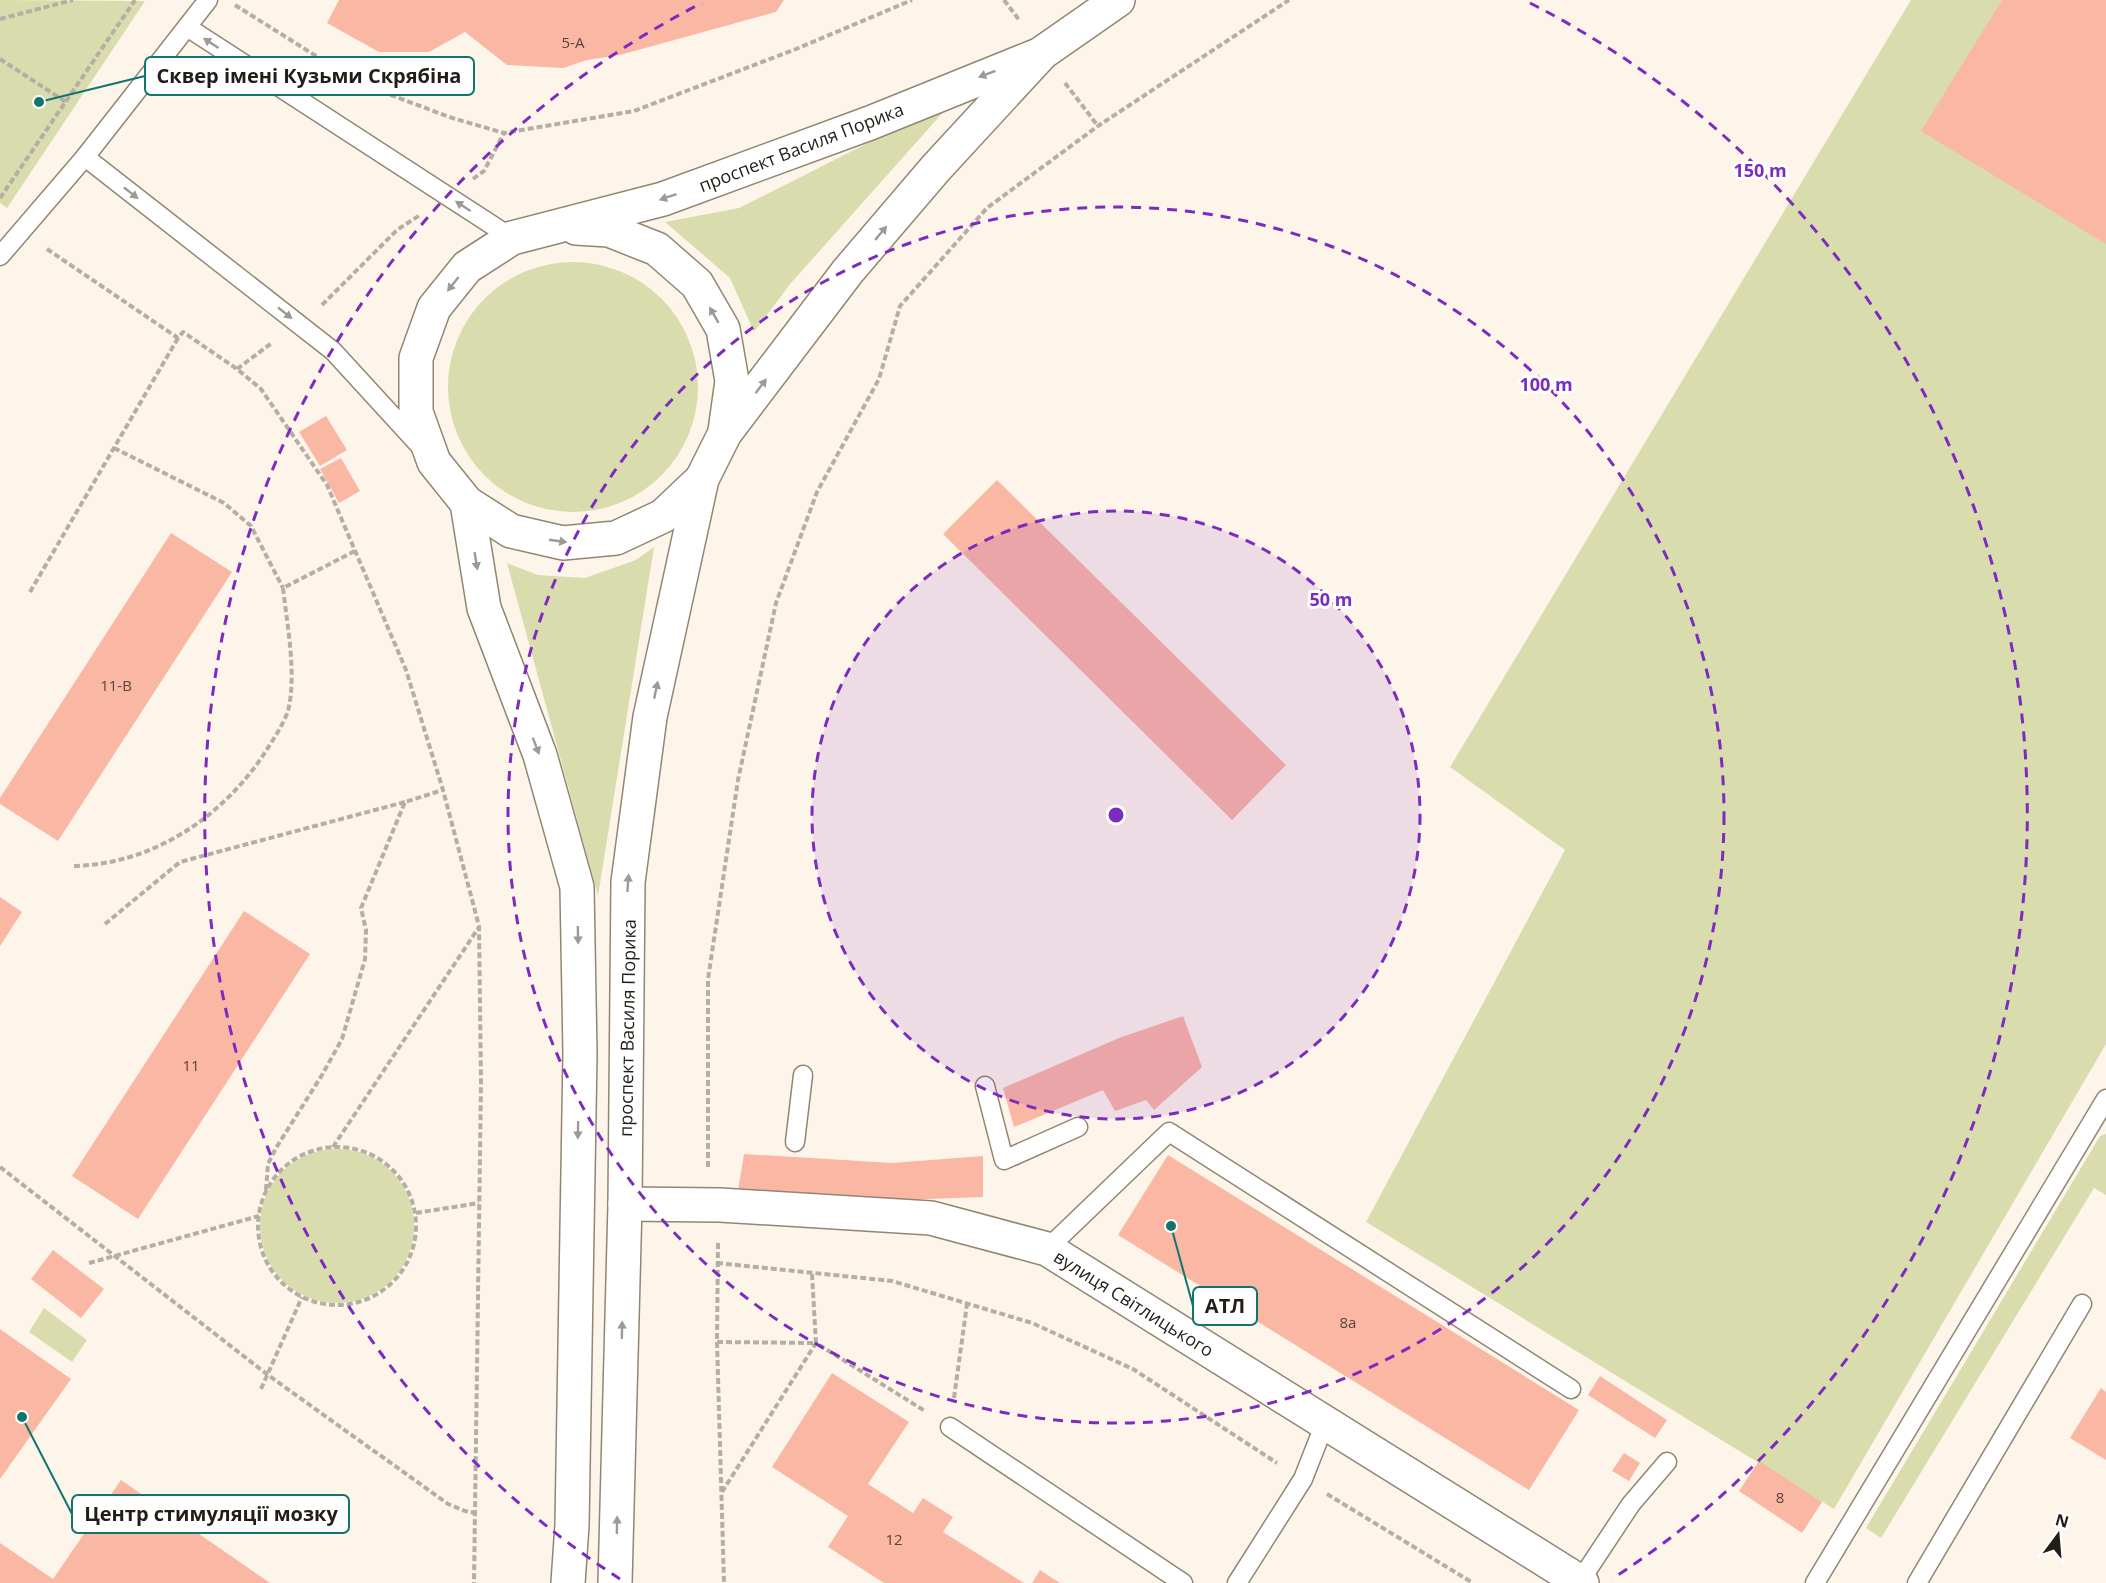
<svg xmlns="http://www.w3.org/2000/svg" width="2106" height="1583" font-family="'Open Sans',sans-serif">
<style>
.green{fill:#d9dcad}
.building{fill:#f9b7a4}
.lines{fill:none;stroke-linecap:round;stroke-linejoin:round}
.service-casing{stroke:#928573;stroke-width:21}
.minor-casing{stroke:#928573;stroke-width:36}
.tertiary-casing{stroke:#928573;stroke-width:36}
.path{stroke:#b5aea4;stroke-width:4;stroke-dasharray:6 3;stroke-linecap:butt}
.service{stroke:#fff;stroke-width:18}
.minor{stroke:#fff;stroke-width:33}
.tertiary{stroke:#fff;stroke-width:33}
.oneway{fill:#9c9996}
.ring{fill:none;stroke:#7b2cbf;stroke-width:3;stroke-dasharray:10 8}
.labels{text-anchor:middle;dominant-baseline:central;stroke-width:6;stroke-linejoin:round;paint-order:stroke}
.number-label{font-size:15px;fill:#58443a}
.street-label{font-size:18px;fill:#221d16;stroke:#fff}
.centre{fill:#7b2cbf;stroke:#fff;stroke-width:3}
.ring-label{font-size:18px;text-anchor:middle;font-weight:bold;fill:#7b2cbf;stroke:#fff;stroke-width:6;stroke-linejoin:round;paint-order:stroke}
.leader{fill:none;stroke:#0f766e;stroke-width:2}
.callout-dot{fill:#0f766e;stroke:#fff;stroke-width:2}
.callout{fill:#fff;stroke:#0f766e;stroke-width:2}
.callout-label{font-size:20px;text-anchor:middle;font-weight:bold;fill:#221d16}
</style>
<rect width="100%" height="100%" fill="#fef5ea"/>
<!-- green -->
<g class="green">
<polygon points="0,0 145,1 7,208 0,203"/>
<polygon points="1911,0 2106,0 2106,1044 1834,1509 1366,1222 1565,850 1450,767"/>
<polygon points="955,99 791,283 754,332 730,278 665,222 739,208"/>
<circle cx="573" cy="387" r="125"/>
<polygon points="654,547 598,896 507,563 538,575 585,578 636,560"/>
<polygon points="2106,1134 2106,1195 2094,1188 1881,1538 1866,1528 2100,1136"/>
<circle cx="337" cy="1226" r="77"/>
<polygon points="44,1308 87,1340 72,1362 29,1332"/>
</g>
<!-- building -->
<g class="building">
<polygon points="339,0 784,0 776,12 620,55 587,60 563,68 507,65 465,32 429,52 379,52 327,23"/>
<polygon points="2002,0 2106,0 2106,244 1921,131"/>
<polygon points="326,416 347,450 320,466 299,432"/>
<polygon points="341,458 360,491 339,503 320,469"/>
<polygon points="997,480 1286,765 1232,820 943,534"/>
<polygon points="171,533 232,572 58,841 0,804 0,798"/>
<polygon points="0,897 22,912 0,946"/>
<polygon points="244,911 310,954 138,1219 72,1176"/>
<polygon points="1183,1016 1202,1067 1154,1110 1146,1100 1115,1111 1103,1090 1014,1127 1003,1088 1119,1038"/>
<polygon points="744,1154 892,1163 983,1156 983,1197 900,1200 738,1190"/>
<polygon points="1168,1155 1579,1410 1529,1490 1118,1235"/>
<polygon points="53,1250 104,1289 81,1318 31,1279"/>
<polygon points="0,1329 71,1379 0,1479"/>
<polygon points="832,1373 909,1422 868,1484 913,1513 923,1498 953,1517 943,1532 1024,1583 884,1583 828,1547 848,1516 772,1467"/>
<polygon points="1600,1376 1667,1420 1655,1438 1588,1395"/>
<polygon points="2101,1388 2106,1392 2106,1460 2070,1438"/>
<polygon points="1624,1453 1640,1463 1629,1481 1612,1471"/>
<polygon points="1759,1461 1822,1502 1802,1533 1739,1491"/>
<polygon points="121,1480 270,1583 0,1583 0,1543 53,1579"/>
<polygon points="1040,1570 1060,1583 1032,1583"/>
</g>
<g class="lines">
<defs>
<g id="service">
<polyline points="187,27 512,238"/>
<polyline points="85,157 333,351 421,447"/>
<polyline points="0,256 85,157 208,0"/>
<polyline points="985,1086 1004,1160 1078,1127"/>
<polyline points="795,1142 803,1075"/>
<polyline points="1047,1249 1169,1132 1571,1389"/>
<polyline points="950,1427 1183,1583"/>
<polyline points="1580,1581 1631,1504 1667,1462"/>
<polyline points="1237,1583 1303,1479 1325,1423"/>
<polyline points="1815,1583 2106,1099"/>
<polyline points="1917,1583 2082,1304"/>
</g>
<polyline id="minor" points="625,1204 720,1205 931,1218 1047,1249 1582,1583"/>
<g id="tertiary">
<polyline points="576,228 609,230 657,249 697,284 723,329 732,381 725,431"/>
<polyline points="702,479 663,516 616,538 563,543 511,531 467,503 434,462 416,412 416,358 434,308 467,267 512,238 663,199 870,123 1036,56"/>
<polyline points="467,503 484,608 540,755 577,887 580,1053 572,1525 568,1583"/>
<polyline points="615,1583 625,1204 628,882 650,717 702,479 725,433 848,271 936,168 1042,53 1118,0"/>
</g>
</defs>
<!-- service casing -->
<use href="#service" class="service-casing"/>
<!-- minor casing -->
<use href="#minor" class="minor-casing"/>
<!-- tertiary casing -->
<use href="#tertiary" class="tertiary-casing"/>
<!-- path -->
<g class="path">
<polyline points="1004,0 1020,21"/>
<polyline points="235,5 359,83 452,118 504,133 634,111 796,49 912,0"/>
<polyline points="0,19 73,0"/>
<polyline points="0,59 66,102"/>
<polyline points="1065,83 1098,126"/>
<polyline points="473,179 484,171 504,133"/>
<polyline points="0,198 135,0"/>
<polyline points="47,249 178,338 183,332 237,369 261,389 327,485 406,670 443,790 479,926 481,1083 474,1583"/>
<polyline points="322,305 397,230 420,215"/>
<polyline points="237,369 273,342"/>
<polyline points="114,448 224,503 251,526 283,588"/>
<polyline points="30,592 178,338"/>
<path d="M 74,866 C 154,864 224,816 266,751 C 274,738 283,725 288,711 C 297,675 287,624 283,588 L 355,551"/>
<polyline points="105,924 180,862 405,802"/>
<polyline points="333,1147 479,927"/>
<circle cx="337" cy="1226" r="79"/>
<polyline points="0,1167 268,1375 448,1504 465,1511 476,1513"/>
<polyline points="708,1167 708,979 738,780 776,603 817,492 879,379 900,306 987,208 1098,126 1289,0"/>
<polyline points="266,1190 268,1164 276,1148 322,1075 342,1039 365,959 366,930 361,908 405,802 443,790"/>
<polyline points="416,1213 479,1203"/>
<polyline points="718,1243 717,1342 724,1583"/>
<polyline points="89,1263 259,1216"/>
<polyline points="717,1263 892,1281 1032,1323 1133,1369 1277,1463"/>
<polyline points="717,1342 816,1343 812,1274"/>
<polyline points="261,1389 302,1297"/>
<polyline points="954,1398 967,1304"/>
<polyline points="722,1492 816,1343 925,1411"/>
<polyline points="1327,1494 1473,1583"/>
</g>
<!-- service -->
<use href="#service" class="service"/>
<!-- minor -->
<use href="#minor" class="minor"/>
<!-- tertiary -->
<use href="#tertiary" class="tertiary"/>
</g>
<!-- one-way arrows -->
<defs><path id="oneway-solid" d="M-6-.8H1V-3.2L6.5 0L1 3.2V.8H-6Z" transform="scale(1.5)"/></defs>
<g class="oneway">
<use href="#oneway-solid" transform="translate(211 43) rotate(-147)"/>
<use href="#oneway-solid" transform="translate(987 74) rotate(159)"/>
<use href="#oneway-solid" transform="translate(131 193) rotate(38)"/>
<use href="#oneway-solid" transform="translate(668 197) rotate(161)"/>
<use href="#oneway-solid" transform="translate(463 206) rotate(-147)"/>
<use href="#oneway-solid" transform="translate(881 233) rotate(-50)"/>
<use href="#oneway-solid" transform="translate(453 284) rotate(128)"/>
<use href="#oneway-solid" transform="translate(285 313) rotate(38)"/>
<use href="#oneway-solid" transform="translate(714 315) rotate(-120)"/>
<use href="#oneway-solid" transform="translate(761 386) rotate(-53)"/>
<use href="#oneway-solid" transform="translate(558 541) rotate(8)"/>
<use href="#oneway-solid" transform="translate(476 561) rotate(81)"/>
<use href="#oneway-solid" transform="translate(656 690) rotate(-78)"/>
<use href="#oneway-solid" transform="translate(536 746) rotate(69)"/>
<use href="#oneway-solid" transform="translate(628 883) rotate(-86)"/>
<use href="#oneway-solid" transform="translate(578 935) rotate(89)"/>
<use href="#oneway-solid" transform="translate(578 1130) rotate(91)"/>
<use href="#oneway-solid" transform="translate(622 1330) rotate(-89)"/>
<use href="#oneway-solid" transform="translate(617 1525) rotate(-89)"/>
</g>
<!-- distance rings -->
<circle cx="1116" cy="815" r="304" fill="#7b2cbf" fill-opacity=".12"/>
<g class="ring">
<circle cx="1116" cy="815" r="304"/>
<circle cx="1116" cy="815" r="608"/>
<path d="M620 1579A911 911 0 0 1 702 3M1530 3A911 911 0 0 1 1612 1579"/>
</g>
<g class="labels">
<!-- number labels -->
<g class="number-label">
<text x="573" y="42">5-А</text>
<text x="116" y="685">11-В</text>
<text x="191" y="1065">11</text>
<text x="1348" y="1322">8а</text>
<text x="1780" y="1497">8</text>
<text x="894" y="1539">12</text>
</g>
<!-- street labels -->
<g class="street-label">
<text transform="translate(801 147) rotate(-21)">проспект Василя Порика</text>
<text transform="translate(627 1028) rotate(-89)">проспект Василя Порика</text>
<text transform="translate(1134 1303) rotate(32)">вулиця Світлицького</text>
</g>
</g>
<circle cx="1116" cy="815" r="9" class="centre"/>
<g class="ring-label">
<text x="1760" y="177">150 m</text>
<text x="1546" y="391">100 m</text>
<text x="1331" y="606">50 m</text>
</g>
<!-- callouts -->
<path class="leader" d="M39 102L145 76M1171 1226L1193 1306M22 1417L72 1514"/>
<g class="callout-dot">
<circle cx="39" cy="102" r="6"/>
<circle cx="1171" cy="1226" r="6"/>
<circle cx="22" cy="1417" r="6"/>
</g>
<g class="callout">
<rect x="145" y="57" width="329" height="38" rx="6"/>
<rect x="1193" y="1287" width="64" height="38" rx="6"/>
<rect x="72" y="1495" width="277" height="38" rx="6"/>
</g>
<g class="callout-label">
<text x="309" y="83">Сквер імені Кузьми Скрябіна</text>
<text x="1225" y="1313">АТЛ</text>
<text x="211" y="1521">Центр стимуляції мозку</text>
</g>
<!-- north arrow -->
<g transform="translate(2058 1535) rotate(16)" stroke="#ffffff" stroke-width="4.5" paint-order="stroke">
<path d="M0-4.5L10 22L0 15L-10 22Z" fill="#221d16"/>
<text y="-9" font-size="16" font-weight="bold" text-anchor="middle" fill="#221d16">N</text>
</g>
</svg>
